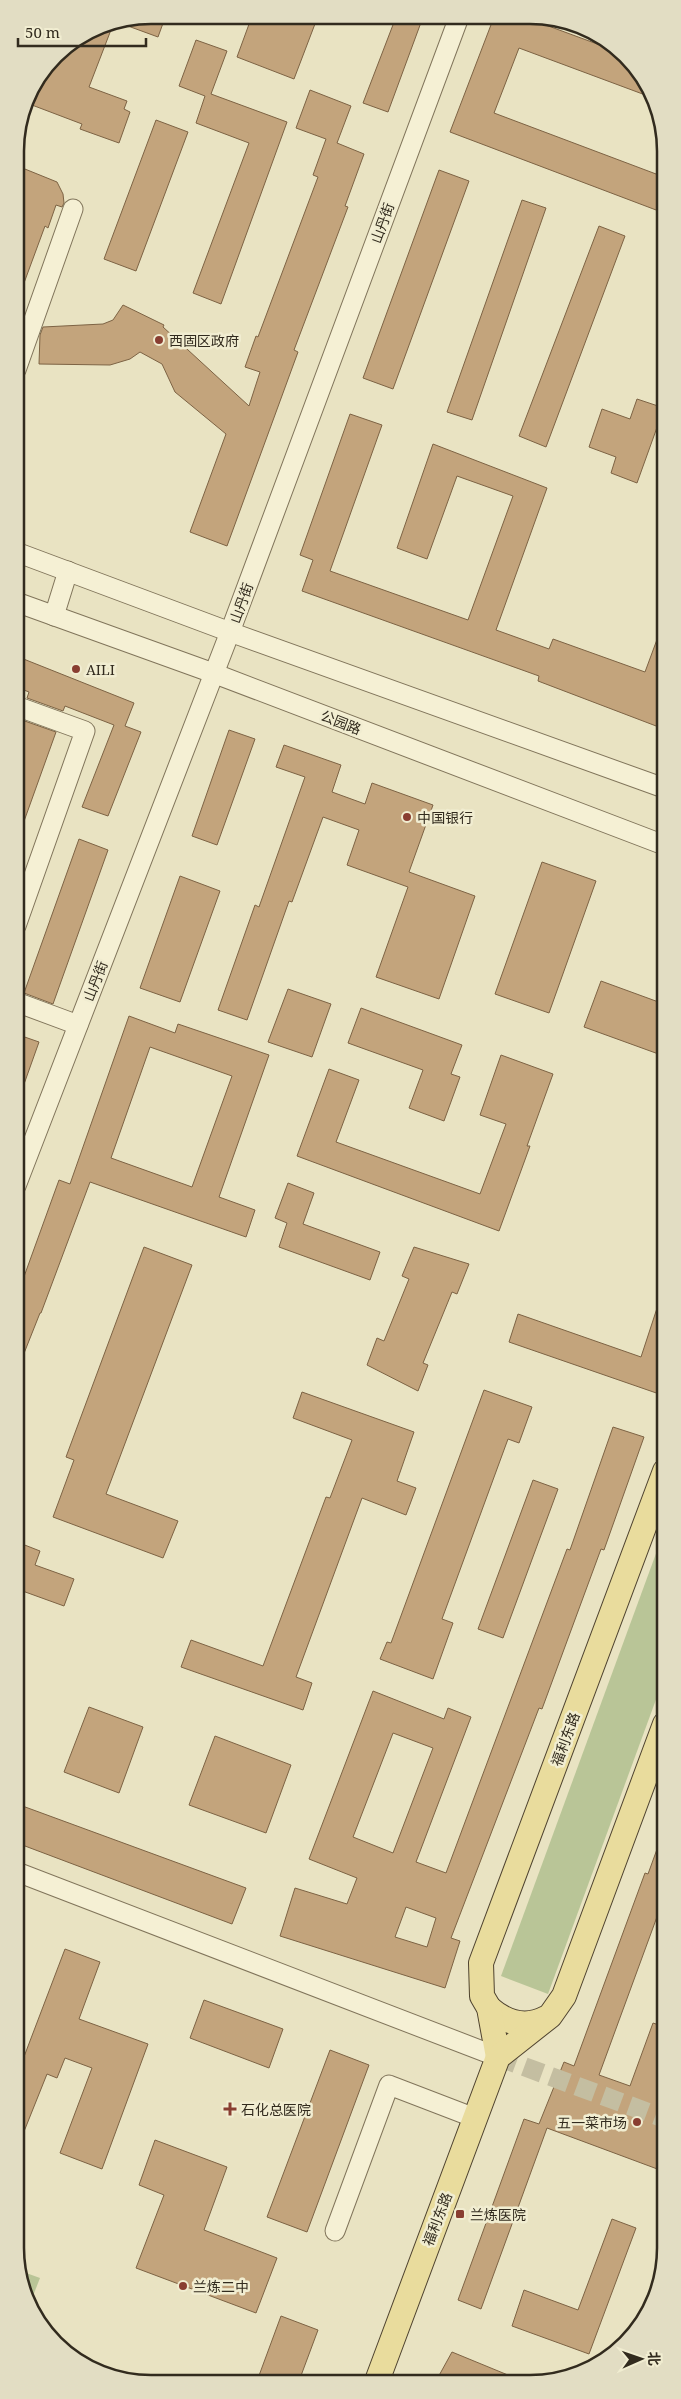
<svg xmlns="http://www.w3.org/2000/svg" width="681" height="2399" font-family="'Noto Serif','Noto Sans SC',serif">
<style>
.green{fill:#b9c597}
.building{fill:#c3a47c;stroke:#7d6344;fill-rule:evenodd}
.lines{fill:none;stroke-linecap:round;stroke-linejoin:round}
.minor-tunnel{stroke:#c4bea1;stroke-width:19;stroke-dasharray:19 9;stroke-linecap:butt}
.minor-casing{stroke:#81755b;stroke-width:21}
.major-casing{stroke:#4f432f;stroke-width:26}
.minor{stroke:#f5f0d4;stroke-width:19}
.major{stroke:#e9dc9d;stroke-width:24}
.poi-dot{fill:#893e31;stroke:#f1edd1;stroke-width:2}
.labels{text-anchor:middle;dominant-baseline:central;stroke-width:5;stroke-linejoin:round;paint-order:stroke}
.street-label{font-size:14px;fill:#322b1e;stroke:#f1edd1}
.poi-label{font-size:14px;fill:#322b1e;stroke:#f1edd1;text-anchor:start}
.rim{fill:none;stroke:#322b1e;stroke-width:2.5}
</style>
<rect width="100%" height="100%" fill="#e9e3c2"/>
<!-- green -->
<g class="green">
<polygon points="665,1529 665,1675 548,1994 501,1976"/>
<polygon points="18,2270 40,2278 31,2301 18,2275"/>
</g>
<!-- building -->
<g class="building">
<polygon points="150,15 166,15 158,37 117,22"/>
<polygon points="252,16 318,16 294,79 237,57"/>
<polygon points="396,17 423,17 388,112 363,103"/>
<polygon points="494,17 524,17 627,55 648,96 519,48 494,113 664,177 664,213 450,132"/>
<polygon points="114,22 89,87 127,101 124,109 130,112 119,143 80,129 82,124 24,102 55,54 99,25"/>
<polygon points="196,40 227,51 211,94 287,122 221,304 193,293 249,143 196,123 205,96 179,86"/>
<polygon points="310,90 351,106 337,143 364,154 345,206 348,207 294,350 298,352 227,546 190,532 226,434 175,392 162,364 140,352 130,359 110,365 39,364 40,335 43,327 103,324 113,320 123,305 164,325 163,327 249,406 260,372 245,367 256,336 258,337 318,177 313,175 326,139 296,128"/>
<polygon points="156,120 188,132 136,271 104,259"/>
<polygon points="15,165 57,182 63,194 64,203 62,207 56,205 48,228 45,226 17,302"/>
<polygon points="439,170 469,181 393,389 363,378"/>
<polygon points="522,200 546,208 472,420 447,412"/>
<polygon points="599,226 625,236 546,447 519,436"/>
<polygon points="637,399 664,408 637,483 611,473 616,457 589,447 602,409 630,419"/>
<polygon points="350,414 382,425 330,571 468,620 513,496 457,476 427,559 397,548 433,444 547,488 496,630 549,649 553,639 645,672 662,626 664,626 664,729 538,681 539,676 302,591 313,560 300,555"/>
<polygon points="16,656 134,703 125,726 141,732 108,816 82,807 114,725 65,706 63,711 27,698 29,692 16,687"/>
<polygon points="19,719 56,732 18,838 16,763 24,740 16,737"/>
<polygon points="229,730 255,739 217,845 192,836"/>
<polygon points="284,745 341,765 332,792 365,804 372,783 433,805 409,872 475,896 439,999 376,977 408,887 347,865 359,830 323,817 292,902 289,901 247,1020 218,1010 255,905 259,907 305,777 276,767"/>
<polygon points="79,839 108,850 53,1004 24,993"/>
<polygon points="542,862 596,881 549,1013 495,994"/>
<polygon points="180,876 220,891 180,1002 140,988"/>
<polygon points="601,981 664,1004 664,1056 584,1027"/>
<polygon points="288,989 331,1004 312,1057 268,1042"/>
<polygon points="361,1008 462,1045 451,1074 460,1077 444,1121 409,1108 423,1070 348,1043"/>
<path d="M 129,1016 L 175,1033 L 178,1024 L 269,1055 L 219,1197 L 255,1210 L 246,1237 L 90,1182 L 41,1313 L 40,1313 L 17,1371 L 17,1296 L 59,1180 L 70,1184 ZM 150,1047 L 232,1076 L 192,1187 L 111,1158 Z"/>
<polygon points="16,1034 39,1042 18,1101 16,1101"/>
<polygon points="501,1055 553,1074 527,1146 530,1146 499,1231 297,1156 329,1069 359,1080 336,1142 480,1194 506,1124 480,1115"/>
<polygon points="288,1183 314,1193 303,1224 380,1252 370,1280 279,1247 287,1223 275,1218"/>
<polygon points="144,1247 192,1265 106,1494 178,1521 163,1558 53,1517 74,1460 66,1457"/>
<polygon points="414,1247 469,1264 457,1294 452,1292 423,1363 428,1365 418,1391 367,1365 377,1338 384,1341 409,1279 402,1276"/>
<polygon points="662,1293 665,1293 665,1396 509,1342 518,1314 641,1357"/>
<polygon points="484,1390 532,1407 519,1443 508,1439 442,1619 453,1623 433,1679 380,1659 387,1642 391,1643"/>
<polygon points="302,1392 414,1432 397,1481 416,1488 406,1515 362,1498 296,1677 312,1683 303,1710 181,1667 191,1640 263,1666 326,1497 330,1498 352,1440 293,1418"/>
<path d="M 613,1427 L 644,1437 L 604,1550 L 601,1549 L 542,1709 L 539,1708 L 451,1938 L 460,1941 L 445,1988 L 280,1936 L 295,1888 L 347,1904 L 357,1878 L 309,1859 L 373,1691 L 444,1719 L 448,1708 L 471,1717 L 416,1862 L 446,1873 L 567,1549 L 570,1550 ZM 393,1733 L 433,1748 L 393,1853 L 353,1837 ZM 406,1907 L 436,1918 L 427,1947 L 395,1937 Z"/>
<polygon points="533,1480 558,1489 503,1638 478,1629"/>
<polygon points="17,1542 40,1551 35,1565 74,1579 64,1606 17,1589"/>
<polygon points="89,1707 143,1727 119,1793 64,1772"/>
<polygon points="215,1736 291,1765 266,1833 189,1805"/>
<polygon points="17,1804 246,1888 232,1924 17,1843"/>
<polygon points="664,1830 665,1895 599,2075 630,2086 653,2023 665,2027 666,2154 660,2170 547,2128 481,2309 458,2300 524,2119 539,2124 564,2062 574,2066 645,1873 648,1874"/>
<polygon points="65,1949 100,1962 79,2019 148,2044 102,2169 60,2153 92,2068 65,2058 57,2078 47,2074 17,2149 17,2060 22,2062"/>
<polygon points="204,2000 283,2029 269,2068 190,2038"/>
<polygon points="330,2050 369,2065 307,2232 267,2217"/>
<polygon points="155,2140 227,2167 204,2230 277,2258 256,2313 136,2268 164,2195 139,2185"/>
<polygon points="612,2219 636,2228 589,2354 512,2326 524,2290 578,2310"/>
<polygon points="281,2316 318,2330 299,2381 257,2381"/>
<polygon points="452,2352 520,2380 520,2381 436,2381"/>
</g>
<g class="lines">
<!-- minor-tunnel -->
<polyline class="minor-tunnel" points="498,2057 666,2119"/>
<defs>
<g id="minor">
<polyline points="16,370 73,209"/>
<polyline points="16,552 230,632 664,788"/>
<polyline points="16,602 213,673 664,845"/>
<polyline points="54,616 68,571"/>
<polyline points="16,706 85,731 16,926"/>
<polyline points="16,1002 78,1025"/>
<polyline points="16,1186 230,632 459,17"/>
<polyline points="17,1872 498,2057"/>
<polyline points="335,2231 389,2085 475,2118"/>
</g>
<g id="major">
<path d="M 489,2008 C 506,2023 525,2029 546,2018"/>
<polyline points="498,2057 489,2008 482,1996 481,1963 665,1471"/>
<polyline points="377,2381 498,2057 550,2016 564,1996 665,1724"/>
</g>
</defs>
<!-- minor casing -->
<use href="#minor" class="minor-casing"/>
<!-- major casing -->
<use href="#major" class="major-casing"/>
<!-- minor -->
<use href="#minor" class="minor"/>
<!-- major -->
<use href="#major" class="major"/>
</g>
<!-- markers -->
<g class="poi-dot">
<circle cx="159" cy="340" r="5"/>
<circle cx="76" cy="669" r="5"/>
<circle cx="407" cy="817" r="5"/>
<path d="M227.5 2101.5h5v5h5v5h-5v5h-5v-5h-5v-5h5z"/>
<circle cx="637" cy="2122" r="5"/>
<rect x="455" y="2209" width="10" height="10" rx="2.5"/>
<circle cx="183" cy="2286" r="5"/>
</g>
<g class="labels">
<!-- street labels -->
<g class="street-label">
<text transform="translate(382 223) rotate(-70)">山丹街</text>
<text transform="translate(241 603) rotate(-70)">山丹街</text>
<text transform="translate(341 722) rotate(21)">公园路</text>
<text transform="translate(95 981) rotate(-69)">山丹街</text>
<text transform="translate(565 1739) rotate(-70)">福利东路</text>
<text transform="translate(437 2219) rotate(-69)">福利东路</text>
</g>
<!-- poi labels -->
<g class="poi-label">
<text x="169" y="340">西固区政府</text>
<text x="86" y="669">AILI</text>
<text x="417" y="817">中国银行</text>
<text x="241" y="2109">石化总医院</text>
<text x="627" y="2122" text-anchor="end">五一菜市场</text>
<text x="470" y="2214">兰炼医院</text>
<text x="193" y="2286">兰炼二中</text>
</g>
</g>
<!-- crop -->
<path d="M0 0H681V2399H0ZM151 24H530A127 127 0 0 1 657 151V2248A127 127 0 0 1 530 2375H151A127 127 0 0 1 24 2248V151A127 127 0 0 1 151 24Z" fill="#e2ddc3" fill-rule="evenodd"/>
<path class="rim" d="M151 24H530A127 127 0 0 1 657 151V2248A127 127 0 0 1 530 2375H151A127 127 0 0 1 24 2248V151A127 127 0 0 1 151 24Z"/>
<!-- north arrow -->
<g transform="translate(641 2359) rotate(88)" stroke="#f1edd1" stroke-width="4" paint-order="stroke">
<path d="M0-4L9 19L0 12L-9 19Z" fill="#322b1e"/>
<text y="-8" font-size="14" font-weight="bold" text-anchor="middle" fill="#322b1e">北</text>
</g>
<!-- scale -->
<path d="M18 38v8h128v-8" fill="none" stroke="#322b1e" stroke-width="2.5"/>
<text x="25" y="38" font-size="15" fill="#322b1e" stroke="#f1edd1" stroke-width="4" paint-order="stroke">50 m</text>
</svg>
